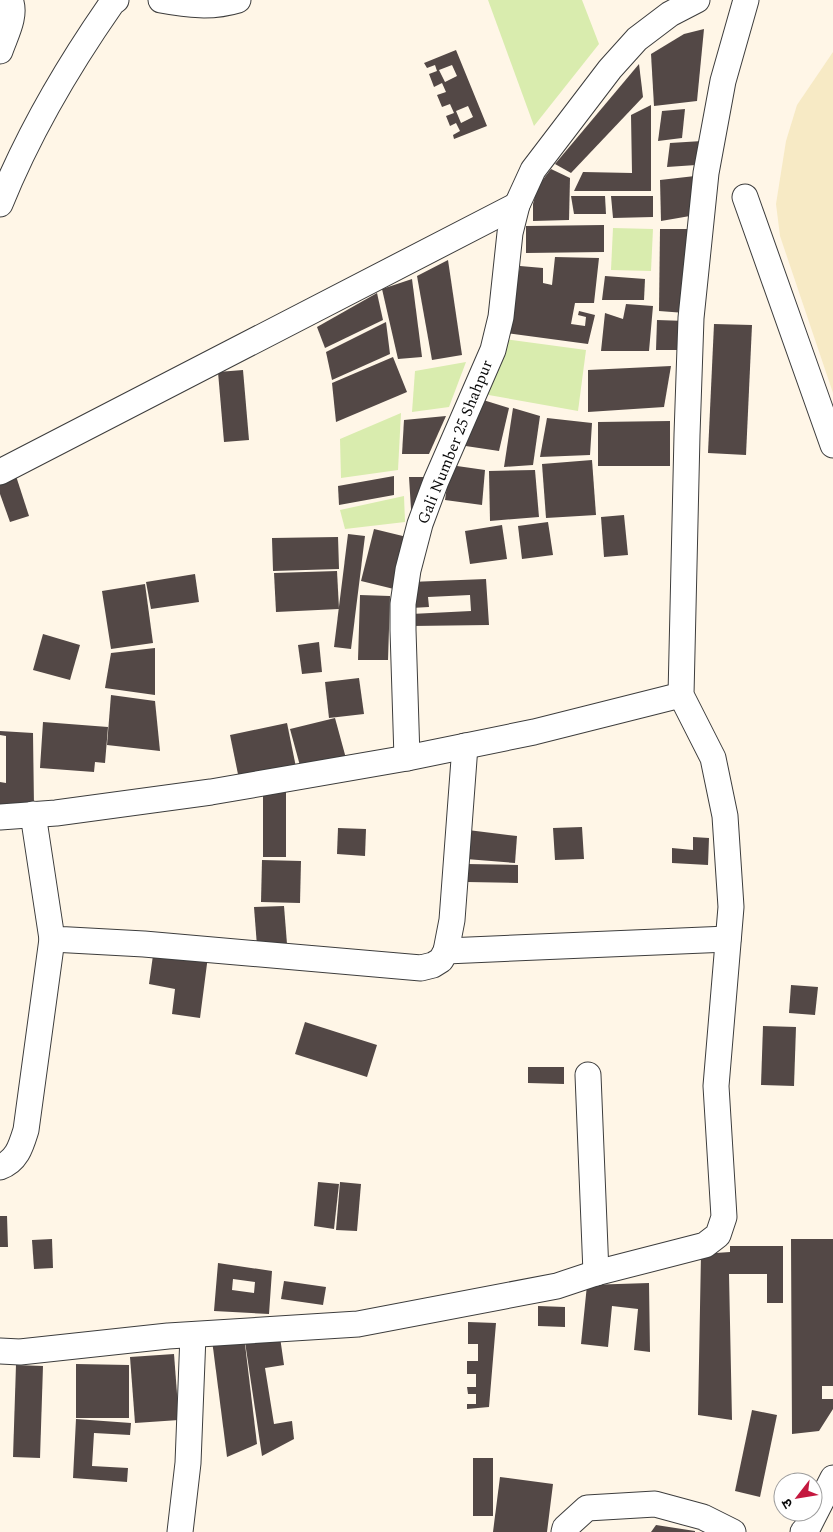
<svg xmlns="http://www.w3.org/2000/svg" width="833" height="1532" font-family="Spectral,'Noto Sans Devanagari',serif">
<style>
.farmland{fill:#f7eac5}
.green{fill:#d9ecae}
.building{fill:#534846;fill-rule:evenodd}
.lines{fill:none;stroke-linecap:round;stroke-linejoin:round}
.minor-casing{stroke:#3d3d3d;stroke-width:27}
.minor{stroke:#fff;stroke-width:25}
.labels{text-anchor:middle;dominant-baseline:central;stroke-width:5;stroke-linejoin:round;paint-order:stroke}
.street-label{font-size:16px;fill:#0a0a0a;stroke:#fff}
</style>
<rect width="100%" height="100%" fill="#fff6e7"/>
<!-- farmland -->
<polygon class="farmland" points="833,52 833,393 780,236 776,204 786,141 797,105"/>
<!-- green -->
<g class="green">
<polygon points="488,0 582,0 599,44 534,126"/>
<polygon points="613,228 653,229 651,271 611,270"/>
<polygon points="505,339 586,350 578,411 483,394"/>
<polygon points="466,362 449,407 412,412 415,371"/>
<polygon points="401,413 398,470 341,478 340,439"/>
<polygon points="404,496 405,522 345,529 340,510"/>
</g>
<!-- building -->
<g class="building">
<polygon points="704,29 697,101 654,106 651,54 684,34"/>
<path d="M 456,50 L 487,126 L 454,139 L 453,135 L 460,131 L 456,123 L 450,126 L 446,116 L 454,113 L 450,104 L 442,107 L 437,95 L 446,92 L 442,83 L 434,87 L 429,74 L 437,71 L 435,65 L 427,68 L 424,63 ZM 452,65 L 457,76 L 445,82 L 439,70 ZM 468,106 L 473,117 L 461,123 L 456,111 Z"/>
<polygon points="639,64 643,97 571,173 555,164"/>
<polygon points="651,105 651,191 574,191 583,172 632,173 631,115"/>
<polygon points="685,109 682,138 658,141 662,111"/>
<polygon points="702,141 696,165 667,167 670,143"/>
<polygon points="551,169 570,178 569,220 533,221 533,204 536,192 541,182"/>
<polygon points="695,176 690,216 661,221 660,180"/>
<polygon points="571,196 605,196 606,214 574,214"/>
<polygon points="611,196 653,196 653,217 613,218"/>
<polygon points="604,225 604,252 526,253 526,226"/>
<polygon points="660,229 691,229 685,313 659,311"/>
<polygon points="555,257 599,258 594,303 575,303 571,324 585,326 586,317 578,315 579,311 595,315 588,344 507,333 520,266 543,268 543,283 552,285"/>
<polygon points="448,260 462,355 432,360 417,276"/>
<polygon points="605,276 645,279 644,300 602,300"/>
<polygon points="412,279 422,357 398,359 382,289"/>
<polygon points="377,293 383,320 325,348 317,327"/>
<polygon points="626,304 653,306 649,351 601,351 605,313 623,319"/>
<polygon points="657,320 686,321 685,350 656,350"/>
<polygon points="386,322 390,354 332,380 326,352"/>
<polygon points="714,324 752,325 746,455 708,453"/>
<polygon points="393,357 407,392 336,422 332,383"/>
<polygon points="671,366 664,407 588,412 588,370"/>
<polygon points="243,370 249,440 224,442 218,372"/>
<polygon points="480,399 509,408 499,451 459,445"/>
<polygon points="513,408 540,416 533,465 504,467"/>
<polygon points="446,416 429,454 402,454 404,420"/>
<polygon points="547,418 592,423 590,455 540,457"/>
<polygon points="670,421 670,466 598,466 598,422"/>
<polygon points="592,460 596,515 546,518 542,464"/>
<polygon points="450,465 485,470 482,505 445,500"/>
<polygon points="535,470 539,517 490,521 489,471"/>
<polygon points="16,476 29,516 10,522 0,494 0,482"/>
<polygon points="394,476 394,495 339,505 338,486"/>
<polygon points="409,477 433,477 420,510 411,509"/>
<polygon points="624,515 628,555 604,557 601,517"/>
<polygon points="548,522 553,555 522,559 518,526"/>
<polygon points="502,525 507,559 470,564 465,531"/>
<polygon points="374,529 411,538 398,590 361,581"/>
<polygon points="348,534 365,536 351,649 334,647"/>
<polygon points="338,537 339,569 273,571 272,538"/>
<polygon points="337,571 339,609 276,612 274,573"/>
<polygon points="195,574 199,602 151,609 146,582"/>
<polygon points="486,579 489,625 412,626 411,614 471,611 470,595 428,597 429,607 411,608 410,582"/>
<polygon points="145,584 153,643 111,649 102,591"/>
<polygon points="360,595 390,596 388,660 358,660"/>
<polygon points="43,634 80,645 70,680 33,670"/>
<polygon points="319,642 322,672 302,674 298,645"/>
<polygon points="155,648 155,695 105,688 111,653"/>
<polygon points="359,678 364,714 329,718 325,682"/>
<polygon points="111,695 155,701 160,751 107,745"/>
<polygon points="335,718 347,762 302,773 290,729"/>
<polygon points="43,722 108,727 105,763 95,762 94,772 40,768"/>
<polygon points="287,723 297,772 240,784 230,735"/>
<polygon points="0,731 33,733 34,807 0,809 0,782 6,783 6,736 0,735"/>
<rect x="263" y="788" width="23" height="69"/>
<polygon points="582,827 584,859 555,860 553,828"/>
<polygon points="338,828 366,829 365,856 337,854"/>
<polygon points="468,830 517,836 515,863 466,859"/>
<polygon points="693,837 709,838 708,865 672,863 672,848 693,850"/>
<polygon points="262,860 301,861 300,903 261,902"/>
<polygon points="467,864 518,865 518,883 467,882"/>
<polygon points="284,906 287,944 257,946 254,907"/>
<polygon points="154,948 208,956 200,1018 172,1014 175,989 149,984"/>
<polygon points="791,985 818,987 815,1015 789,1013"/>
<polygon points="305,1022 377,1045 367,1077 295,1054"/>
<polygon points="763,1026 796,1027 794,1086 761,1085"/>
<polygon points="528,1067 564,1067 564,1084 528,1083"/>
<polygon points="318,1182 339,1184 334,1229 314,1226"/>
<polygon points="340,1182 361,1184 357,1231 336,1230"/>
<polygon points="0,1216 7,1216 8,1247 0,1247"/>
<polygon points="52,1239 53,1268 34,1269 32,1240"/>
<polygon points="791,1239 833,1239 833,1386 822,1386 822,1399 833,1399 833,1409 819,1431 792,1434"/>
<polygon points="730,1246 783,1246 783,1303 767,1303 767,1274 729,1274 732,1420 698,1415 701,1254 730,1252"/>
<path d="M 218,1263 L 272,1271 L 269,1314 L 214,1311 ZM 233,1279 L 255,1282 L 254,1293 L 232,1290 Z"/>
<polygon points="284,1281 326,1287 323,1305 281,1299"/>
<polygon points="649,1283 650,1352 634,1350 638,1309 612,1306 608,1347 581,1344 587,1285"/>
<polygon points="538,1306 565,1307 565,1327 538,1326"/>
<polygon points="468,1322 496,1323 489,1407 467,1409 467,1404 476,1404 476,1394 468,1394 467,1387 476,1387 476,1374 467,1374 467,1361 478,1361 478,1344 468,1344"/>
<polygon points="244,1336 257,1444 227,1457 212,1340"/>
<polygon points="280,1337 284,1365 265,1368 274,1424 292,1421 294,1439 262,1456 245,1342"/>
<polygon points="174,1354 179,1420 135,1423 130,1357"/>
<polygon points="76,1364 129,1365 129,1418 76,1418"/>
<polygon points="16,1365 43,1366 40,1458 13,1457"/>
<polygon points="752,1410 777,1415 760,1497 735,1491"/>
<polygon points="76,1419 131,1423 130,1435 94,1433 92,1466 128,1468 127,1482 73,1478"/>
<rect x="473" y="1458" width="20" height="58"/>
<polygon points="500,1477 553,1484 547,1532 493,1532"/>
<polygon points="656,1525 695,1531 695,1532 651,1532"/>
</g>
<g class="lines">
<defs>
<g id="minor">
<path d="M 161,0 C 188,5 212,8 238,0"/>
<path d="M 0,51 C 5,36 17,15 10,0"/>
<polyline points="745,197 833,445"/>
<path d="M 0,204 C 29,132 68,66 112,3 L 116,0"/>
<polyline points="0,472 517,205"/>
<polyline points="407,758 403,630 403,604 408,570 420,524 436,481 493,350 501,317 510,233 517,205 533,170 610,69 637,39 670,14 697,0"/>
<polyline points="33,814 52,939 144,944 421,968 433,965 441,960 446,951 452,920 465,746"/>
<polyline points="0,817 56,813 211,792 407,758 534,732 681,695"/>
<polyline points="446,951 728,939"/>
<polyline points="588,1075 596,1273"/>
<path d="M 0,1167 C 17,1161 21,1146 26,1130 L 52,939"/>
<polyline points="0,1351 20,1352 168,1336 358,1324 557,1286 596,1273 705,1245 718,1235 724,1217 716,1086 731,907 725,816 713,758 681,695 687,435 691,318 706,173 723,81 746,0"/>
<polyline points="180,1532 188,1463 193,1335"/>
<polyline points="564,1532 565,1528 587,1508 655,1504 703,1517 733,1532"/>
<polyline points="803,1532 809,1525 833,1478"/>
</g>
</defs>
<!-- minor casing -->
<use href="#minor" class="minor-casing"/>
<!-- minor -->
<use href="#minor" class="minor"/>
</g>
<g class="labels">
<!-- street labels -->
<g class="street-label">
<text transform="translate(455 442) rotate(-68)">Gali Number 25 Shahpur</text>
</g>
</g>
<!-- north arrow -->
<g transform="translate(798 1497) rotate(239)"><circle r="24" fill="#ffffff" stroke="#9d9d9d"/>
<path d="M0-4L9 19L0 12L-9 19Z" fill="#c4183f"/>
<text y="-8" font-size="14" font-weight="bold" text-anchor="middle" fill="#0a0a0a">उ</text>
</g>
</svg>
